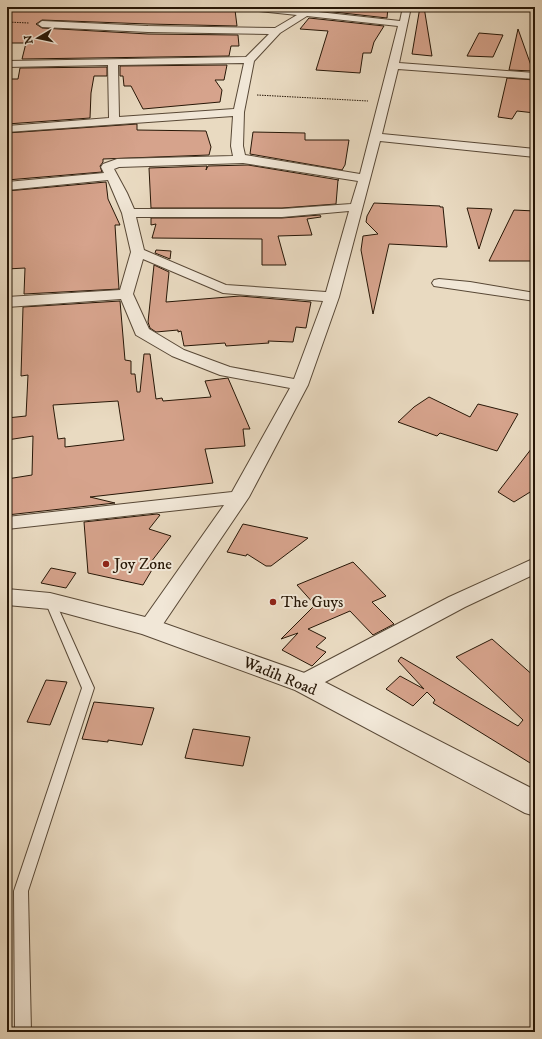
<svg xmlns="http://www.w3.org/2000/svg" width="542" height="1039" font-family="'IM FELL DW Pica',serif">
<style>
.building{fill:#d6a38c;stroke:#271707;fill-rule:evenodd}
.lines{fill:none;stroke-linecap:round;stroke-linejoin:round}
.service-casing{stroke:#584836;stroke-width:2}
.minor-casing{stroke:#584836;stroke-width:2}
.tertiary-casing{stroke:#584836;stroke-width:2}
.path{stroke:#271707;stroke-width:1;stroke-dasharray:1.5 1;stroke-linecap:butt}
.service{fill:#f1e7d7;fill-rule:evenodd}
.minor{fill:#f1e7d7;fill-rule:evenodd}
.tertiary{fill:#f1e7d7;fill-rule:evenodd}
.poi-dot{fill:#8f2418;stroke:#f1e7d7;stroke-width:1.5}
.labels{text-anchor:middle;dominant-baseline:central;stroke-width:4;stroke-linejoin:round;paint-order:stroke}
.poi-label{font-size:16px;fill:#271707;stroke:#f1e7d7;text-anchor:start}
.street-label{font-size:16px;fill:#271707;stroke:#f1e7d7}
</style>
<rect width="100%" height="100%" fill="#e9dac1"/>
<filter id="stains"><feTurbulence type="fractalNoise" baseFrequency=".005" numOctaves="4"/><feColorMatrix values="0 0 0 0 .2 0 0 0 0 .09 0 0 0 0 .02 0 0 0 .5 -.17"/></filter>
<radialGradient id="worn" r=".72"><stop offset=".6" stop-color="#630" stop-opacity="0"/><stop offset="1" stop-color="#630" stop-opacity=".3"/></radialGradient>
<!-- building -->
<g class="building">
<polygon points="7,7 194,7 190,10 235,10 237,26 148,24 42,20 36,24 42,28 148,34 238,35 239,46 231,46 229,56 22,59 26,43 7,43"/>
<polygon points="319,7 338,8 340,7 388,7 387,18 316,10"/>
<polygon points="420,7 424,7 432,56 412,54"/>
<polygon points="309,18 384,26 374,42 371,53 363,53 360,73 316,70 328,31 300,29"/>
<polygon points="518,29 533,71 509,70"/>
<polygon points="479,33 503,35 493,57 467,56"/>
<polygon points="227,65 224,80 215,80 222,90 220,102 143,109 131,86 124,86 123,76 120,76 120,66"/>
<polygon points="107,67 107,76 94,76 91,93 90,118 7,124 7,79 18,79 20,68"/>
<polygon points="507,78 535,80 535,113 517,111 512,119 498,117"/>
<polygon points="137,124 137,130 206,131 211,147 209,155 103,159 103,162 100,166 102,172 7,180 7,133"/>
<polygon points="253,132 305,133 305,140 349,140 345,165 342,170 250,154"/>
<polygon points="248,165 339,180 338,180 336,204 282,208 151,208 149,168 207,166 206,170 208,166"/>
<polygon points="106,182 108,199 120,225 115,225 119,289 24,294 25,268 7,269 7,191"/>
<polygon points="374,203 440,206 440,207 443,207 447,247 389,244 373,314 361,250 363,236 378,234 366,222 367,216"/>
<polygon points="467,208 492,209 479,249"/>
<polygon points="514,210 535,211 535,261 489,261"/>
<polygon points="320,215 321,217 307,219 312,235 278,236 286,265 262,265 262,239 152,238 156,224 151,225 151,218 282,218"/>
<polygon points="156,250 171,251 170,259 155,253"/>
<polygon points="154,265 169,272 166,302 240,296 311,302 306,328 296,327 293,342 268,341 269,343 226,346 225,343 184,346 181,331 178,332 178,330 156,332 150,328 148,322"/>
<path d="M 120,301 L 125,360 L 131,361 L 131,374 L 135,374 L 137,392 L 140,392 L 144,354 L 150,354 L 156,399 L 162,398 L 163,401 L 211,397 L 205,381 L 228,378 L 250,429 L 243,429 L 245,446 L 205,449 L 213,483 L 90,497 L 115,503 L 7,515 L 7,479 L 32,475 L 33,436 L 7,440 L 7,418 L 26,416 L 28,375 L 21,376 L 23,307 ZM 118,401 L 124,440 L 65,447 L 65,438 L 58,439 L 53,405 Z"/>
<polygon points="429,397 470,417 478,404 518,414 497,451 440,433 437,436 398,422 414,407"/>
<polygon points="535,444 535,489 514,502 498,492"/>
<polygon points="157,514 160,515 149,529 171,536 151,562 156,563 143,585 88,573 84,522"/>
<polygon points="243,524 308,538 271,566 266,566 247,554 246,556 227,552"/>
<polygon points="353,562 386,596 372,602 394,624 373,635 350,611 308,629 326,638 316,647 326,652 312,666 282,650 298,633 281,639 315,605 297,585"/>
<polygon points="51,568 76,573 66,588 41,583"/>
<polygon points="492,639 535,677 535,766 433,703 435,700 427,692 413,706 386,689 400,676 424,689 398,661 401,657 518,726 523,720 456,657"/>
<polygon points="46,680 67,682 50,725 27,722"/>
<polygon points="94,702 154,708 142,745 108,740 108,742 82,739"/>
<polygon points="193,729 250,737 243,766 185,758"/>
</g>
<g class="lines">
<defs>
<polygon id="service" points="50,597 54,598 55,601 94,688 28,891 31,1032 15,1032 14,891 82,688 45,601 46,598"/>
<g id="minor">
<path d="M 246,7 L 273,7 L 400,21 L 403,7 L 411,7 L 399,63 L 535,73 L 535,79 L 398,69 L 382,134 L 535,149 L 535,157 L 380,141 L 339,297 L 308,385 L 249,497 L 157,633 L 149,635 L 141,633 L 138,627 L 224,505 L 7,529 L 7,517 L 232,492 L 290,388 L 220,375 L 172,356 L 136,335 L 121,299 L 7,307 L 7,297 L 120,290 L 131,252 L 122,213 L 108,180 L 7,190 L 7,182 L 104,173 L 101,167 L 103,164 L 117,159 L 233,156 L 231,146 L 233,116 L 7,132 L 7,126 L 109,118 L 108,65 L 7,67 L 7,61 L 246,57 L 269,34 L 148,32 L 42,27 L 38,24 L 42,21 L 148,26 L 275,28 L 297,15 L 250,10 ZM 307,16 L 398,26 L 360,174 L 245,155 L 243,146 L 244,112 L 254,61 L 280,33 ZM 244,63 L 234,109 L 119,117 L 118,65 ZM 243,163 L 358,181 L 351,204 L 282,209 L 134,209 L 127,193 L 114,169 L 119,167 ZM 349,211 L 326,292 L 226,285 L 144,250 L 136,217 L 282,217 ZM 143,259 L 223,293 L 323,301 L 294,379 L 230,367 L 184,350 L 149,329 L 133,294 Z"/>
<polygon points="439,279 470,282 535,293 535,301 434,286 432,283 434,280"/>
<polygon points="535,558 535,574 465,607 312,689 304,692 296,689 292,683 296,677 449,597"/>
</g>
<polygon id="tertiary" points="7,589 50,593 149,618 313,676 535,790 535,816 525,813 295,690 142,634 50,609 7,605"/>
</defs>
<!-- service casing -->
<use href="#service" class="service-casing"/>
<!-- minor casing -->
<use href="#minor" class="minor-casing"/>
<!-- tertiary casing -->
<use href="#tertiary" class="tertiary-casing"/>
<!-- path -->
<g class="path">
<polyline points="7,22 29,23"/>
<polyline points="257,95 368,101"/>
</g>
<!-- service -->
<use href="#service" class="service"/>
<!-- minor -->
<use href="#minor" class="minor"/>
<!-- tertiary -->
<use href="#tertiary" class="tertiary"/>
</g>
<!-- markers -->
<g class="poi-dot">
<circle cx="106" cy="564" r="4"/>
<circle cx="273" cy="602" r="4"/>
</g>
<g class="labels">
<!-- poi labels -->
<g class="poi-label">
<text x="114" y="564">Joy Zone</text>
<text x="281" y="602">The Guys</text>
</g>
<!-- street labels -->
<g class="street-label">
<text transform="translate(280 676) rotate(22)">Wadih Road</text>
</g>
</g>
<!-- margin -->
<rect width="542" height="1039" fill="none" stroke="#e9dac1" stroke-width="24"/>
<rect x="8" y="8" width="526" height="1023" fill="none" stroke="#271707" stroke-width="2"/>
<rect x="12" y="12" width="518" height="1015" fill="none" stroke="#271707"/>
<!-- north arrow -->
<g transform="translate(38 38) rotate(261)" stroke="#f1e7d7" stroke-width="3" paint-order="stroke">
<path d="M0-3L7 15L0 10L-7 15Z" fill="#271707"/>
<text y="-6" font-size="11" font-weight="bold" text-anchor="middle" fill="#271707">N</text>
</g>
<rect width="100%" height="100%" filter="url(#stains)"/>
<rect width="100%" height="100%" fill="url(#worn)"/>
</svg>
